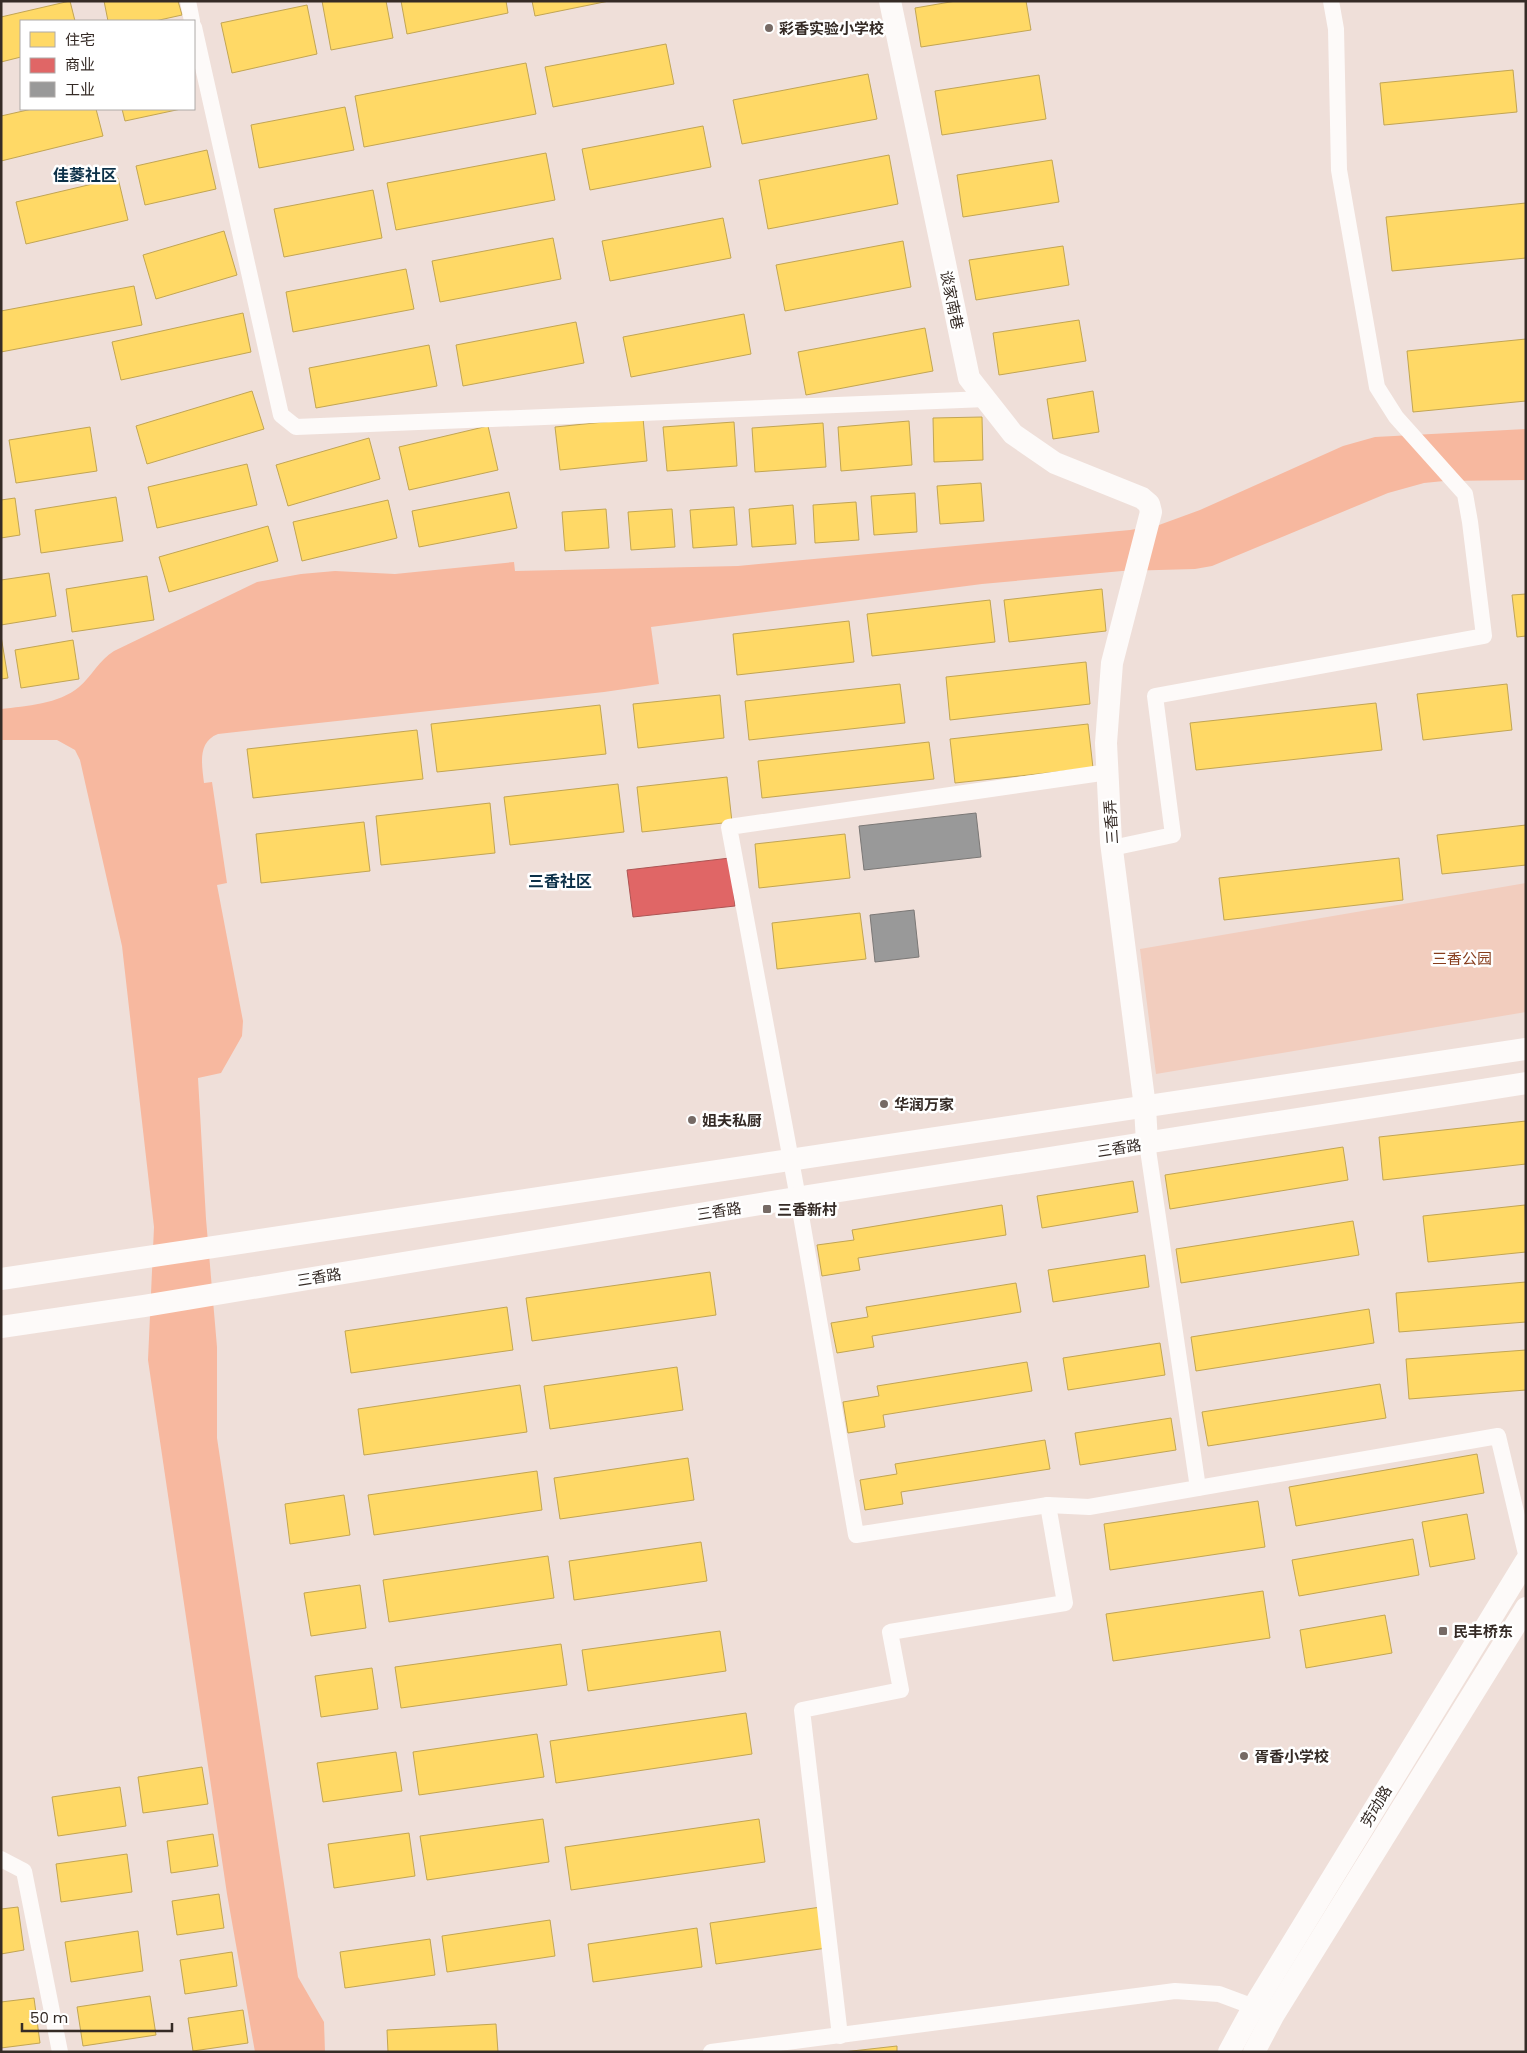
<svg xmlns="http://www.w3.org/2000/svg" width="1527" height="2053" font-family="Poppins,'Noto Sans SC',sans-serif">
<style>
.green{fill:#f2cdbe}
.water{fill:#f7b89f}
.homes{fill:#ffd966;stroke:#c2a553}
.shops{fill:#e06666;stroke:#ad5453}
.industry{fill:#999;stroke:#7b7876}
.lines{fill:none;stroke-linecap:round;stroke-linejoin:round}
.street{stroke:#fdfaf9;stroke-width:16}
.secondary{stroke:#fdfaf9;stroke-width:22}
.poi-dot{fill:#766a65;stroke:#fff;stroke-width:2}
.labels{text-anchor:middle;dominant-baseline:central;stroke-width:5;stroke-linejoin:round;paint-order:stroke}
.poi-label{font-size:15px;font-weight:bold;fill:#352b26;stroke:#fff;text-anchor:start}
.street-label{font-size:15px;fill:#352b26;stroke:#fff}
.park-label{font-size:15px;fill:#873d1c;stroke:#fff}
.neighbourhood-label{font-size:16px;font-weight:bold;fill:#0b3048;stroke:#fff}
</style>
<rect width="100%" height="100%" fill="#efdfd9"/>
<!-- green -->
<polygon class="green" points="1526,883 1526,1012 1156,1074 1140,949"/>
<!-- water -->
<path class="water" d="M 1526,429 L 1526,480 L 1444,481 L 1424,483 L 1388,493 L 1212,566 L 1195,569 L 1122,571 L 982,584 L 651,627 L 659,684 L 604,692 L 218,734 C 197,742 202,765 204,783 L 212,782 L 227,883 L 217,885 L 243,1021 L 242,1036 L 221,1073 L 198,1078 L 206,1219 L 217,1347 L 217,1438 L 298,1977 L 324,2022 L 325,2052 L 255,2052 L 227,1894 L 148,1360 L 154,1227 L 122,946 L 80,760 L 75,750 L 57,740 L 1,740 L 1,709 C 26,706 59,704 79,687 C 92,676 99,660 114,651 L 257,582 L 301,574 L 335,571 L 395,574 L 514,562 L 515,571 L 738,566 L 1130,530 L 1159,525 L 1200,510 L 1343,446 L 1375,437 Z"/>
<!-- homes -->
<g class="homes">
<polygon points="70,1 75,21 21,21 21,57 1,62 1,17"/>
<polygon points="104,1 178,1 182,15 155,21 108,21"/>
<polygon points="322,1 386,1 393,38 331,50"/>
<polygon points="401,1 506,1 508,13 407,34"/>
<polygon points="532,1 609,1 535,16"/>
<polygon points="956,1 1026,1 1031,30 921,47 915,8"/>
<polygon points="307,5 317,54 232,73 221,23"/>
<polygon points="666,44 674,84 553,107 545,67"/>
<polygon points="526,63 536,114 364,147 355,96"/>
<polygon points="1513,70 1517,112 1384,125 1380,83"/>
<polygon points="868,74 877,119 742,144 733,100"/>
<polygon points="1039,75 1046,119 942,135 935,91"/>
<polygon points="345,107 354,150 259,168 251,125"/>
<polygon points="32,109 96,109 103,136 1,161 1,116"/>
<polygon points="122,109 181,109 125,121"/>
<polygon points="703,126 711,167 590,190 582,149"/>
<polygon points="207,150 216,189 145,205 136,166"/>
<polygon points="546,153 555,200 396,230 387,183"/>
<polygon points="889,155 898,204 768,229 759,180"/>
<polygon points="1052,160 1059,202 963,217 957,175"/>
<polygon points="118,178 128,220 26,244 16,202"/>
<polygon points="373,190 382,238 284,257 274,209"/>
<polygon points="1526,203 1526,258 1392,271 1386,217"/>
<polygon points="723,218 731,258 610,281 602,241"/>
<polygon points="224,231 237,275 156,299 143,255"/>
<polygon points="553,238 561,279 440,302 432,261"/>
<polygon points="903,241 911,287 785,311 776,265"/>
<polygon points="1063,246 1069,285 976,300 969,260"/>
<polygon points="406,269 414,309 293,332 286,292"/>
<polygon points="134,286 142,325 1,352 1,311"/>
<polygon points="243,313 251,352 121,380 112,342"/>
<polygon points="744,314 751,354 631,377 623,337"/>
<polygon points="1079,320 1086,361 999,375 993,333"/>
<polygon points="576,322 584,363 463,386 456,345"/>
<polygon points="925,328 933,371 806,395 798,352"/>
<polygon points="1526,339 1526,401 1413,412 1407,351"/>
<polygon points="429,345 437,386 316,408 309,368"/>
<polygon points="252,391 264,429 147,464 136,426"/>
<polygon points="1093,391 1099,432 1053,439 1047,399"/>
<polygon points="982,417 983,460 934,462 933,418"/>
<polygon points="643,418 647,461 560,470 555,427"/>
<polygon points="909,421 912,465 841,471 838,427"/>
<polygon points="734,422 737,466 667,471 663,427"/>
<polygon points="823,423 826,467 755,472 752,428"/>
<polygon points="488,426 498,470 409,490 399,447"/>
<polygon points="90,427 97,471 16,483 9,440"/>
<polygon points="369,438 380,479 288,506 276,465"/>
<polygon points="247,464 257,505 157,528 148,487"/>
<polygon points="981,483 984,521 940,524 937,486"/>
<polygon points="509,492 517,528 419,547 412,511"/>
<polygon points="915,493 917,532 874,535 871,496"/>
<polygon points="116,497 123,541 41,553 35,510"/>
<polygon points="15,498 20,535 1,538 1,500"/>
<polygon points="388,500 397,538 302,561 293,522"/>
<polygon points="856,502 859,540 815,543 813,505"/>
<polygon points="793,505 796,544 752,547 749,509"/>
<polygon points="734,507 737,545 693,548 690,510"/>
<polygon points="606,509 609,548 565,551 562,512"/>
<polygon points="672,509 675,547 631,550 628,512"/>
<polygon points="268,526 278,561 169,592 159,557"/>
<polygon points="49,573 56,616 1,625 1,580"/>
<polygon points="147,576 154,620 72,632 66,589"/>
<polygon points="1102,589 1106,631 1009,642 1004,600"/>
<polygon points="1526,594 1526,636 1517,637 1512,595"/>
<polygon points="990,600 995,642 872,656 867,614"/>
<polygon points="849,621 854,662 737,675 733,634"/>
<polygon points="1,636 8,678 1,679"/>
<polygon points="73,640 79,679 21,688 15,650"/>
<polygon points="1086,662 1090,704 950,720 946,677"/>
<polygon points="900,684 905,723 749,740 745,701"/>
<polygon points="1507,684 1512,730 1423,740 1417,694"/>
<polygon points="720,695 724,738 638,748 633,704"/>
<polygon points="1376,703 1382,750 1196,770 1190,723"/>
<polygon points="600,705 606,754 437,772 431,724"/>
<polygon points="1088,724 1093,768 955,783 950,739"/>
<polygon points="417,730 423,779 253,798 247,749"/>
<polygon points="929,742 934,779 762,798 758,761"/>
<polygon points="727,777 732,822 642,832 637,787"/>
<polygon points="618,784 624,832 510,845 504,797"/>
<polygon points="490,803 495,853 381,865 376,816"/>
<polygon points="364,822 370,871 261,883 256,834"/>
<polygon points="1526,825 1526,865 1442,874 1437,835"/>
<polygon points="845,834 850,878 759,888 755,844"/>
<polygon points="1399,858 1403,900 1224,920 1219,878"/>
<polygon points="860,913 866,959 777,969 772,923"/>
<polygon points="1526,1121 1526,1164 1383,1180 1379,1137"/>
<polygon points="1343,1147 1348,1180 1170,1209 1165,1175"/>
<polygon points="1133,1181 1138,1212 1042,1228 1037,1196"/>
<polygon points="1002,1205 1006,1235 858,1258 860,1270 822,1276 817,1245 854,1240 852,1230"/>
<polygon points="1525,1205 1526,1252 1428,1262 1423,1216"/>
<polygon points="1353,1221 1359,1255 1181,1283 1176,1249"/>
<polygon points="1145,1255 1149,1287 1053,1302 1048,1270"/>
<polygon points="710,1272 716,1315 532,1341 526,1298"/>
<polygon points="1526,1282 1526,1322 1399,1332 1396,1293"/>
<polygon points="1016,1283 1021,1312 872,1336 874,1347 837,1353 831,1323 868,1317 866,1307"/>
<polygon points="507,1307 513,1350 351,1373 345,1331"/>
<polygon points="1369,1309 1374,1343 1196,1371 1191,1337"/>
<polygon points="1160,1343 1165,1375 1068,1390 1063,1358"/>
<polygon points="1526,1350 1526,1390 1409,1399 1406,1359"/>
<polygon points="1027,1362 1032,1391 883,1415 885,1427 848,1433 843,1402 879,1396 877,1386"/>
<polygon points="677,1367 683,1410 550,1429 544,1386"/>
<polygon points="1380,1384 1386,1418 1208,1446 1202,1412"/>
<polygon points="520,1385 527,1432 364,1455 358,1409"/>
<polygon points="1171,1418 1176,1450 1080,1465 1075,1433"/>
<polygon points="1045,1440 1050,1469 901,1492 903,1504 865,1510 860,1480 897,1474 895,1464"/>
<polygon points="1477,1454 1484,1493 1296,1526 1289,1487"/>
<polygon points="688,1458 694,1500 560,1519 554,1478"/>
<polygon points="537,1471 542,1510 374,1535 368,1495"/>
<polygon points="344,1495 350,1535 290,1544 285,1504"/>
<polygon points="1258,1501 1265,1547 1110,1570 1104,1524"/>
<polygon points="1467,1514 1475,1559 1430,1567 1422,1522"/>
<polygon points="1413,1539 1419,1575 1299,1596 1292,1560"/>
<polygon points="701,1542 707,1581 574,1600 569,1561"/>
<polygon points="548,1556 554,1598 389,1622 383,1580"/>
<polygon points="360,1585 366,1628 311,1636 304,1593"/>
<polygon points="1263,1591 1270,1638 1113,1661 1106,1614"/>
<polygon points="1385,1615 1392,1653 1306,1668 1300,1630"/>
<polygon points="720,1631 726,1671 588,1691 582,1650"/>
<polygon points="561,1644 567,1685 401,1708 395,1667"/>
<polygon points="372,1668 378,1709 321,1717 315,1676"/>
<polygon points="746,1713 752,1754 556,1783 550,1741"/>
<polygon points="537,1734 544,1777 419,1795 413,1752"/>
<polygon points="396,1752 402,1791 323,1802 317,1763"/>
<polygon points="202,1767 208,1804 143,1813 138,1777"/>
<polygon points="120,1787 126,1826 58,1836 52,1797"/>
<polygon points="543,1819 549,1862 427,1880 420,1836"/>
<polygon points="759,1819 765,1862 571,1890 565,1847"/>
<polygon points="409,1833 415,1876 334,1888 328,1844"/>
<polygon points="213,1834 218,1866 171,1873 167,1841"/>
<polygon points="127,1854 132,1892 61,1902 56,1864"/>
<polygon points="219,1894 224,1928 177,1935 172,1901"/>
<polygon points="18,1907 24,1950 1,1954 1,1909"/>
<polygon points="821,1907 827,1948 716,1964 710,1923"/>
<polygon points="550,1920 555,1956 447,1972 442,1936"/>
<polygon points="697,1928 702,1967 593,1982 588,1944"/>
<polygon points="138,1931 143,1971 71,1982 65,1942"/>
<polygon points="430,1939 435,1975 345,1988 340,1952"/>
<polygon points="232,1952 237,1986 185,1994 180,1960"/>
<polygon points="150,1996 156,2035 83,2046 77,2007"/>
<polygon points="34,1998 40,2043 1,2048 1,2002"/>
<polygon points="243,2010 248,2043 193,2051 188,2018"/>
<polygon points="496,2024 498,2052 388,2052 387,2030"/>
<polygon points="897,2046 897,2052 843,2052"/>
</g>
<!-- shops -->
<polygon class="shops" points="730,858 735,906 633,917 627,870"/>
<!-- industry -->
<g class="industry">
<polygon points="976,813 981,857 864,870 859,826"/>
<polygon points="914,910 919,957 875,962 870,915"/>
</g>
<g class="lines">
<!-- street -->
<g class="street">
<polyline points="188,1 192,21"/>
<polyline points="194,27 281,415 296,427 986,399"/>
<polyline points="1108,772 729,827 798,1198 856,1535 1048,1505 1089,1507 1498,1436 1526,1554"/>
<polyline points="1112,848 1173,835 1155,696 1484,636 1470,522 1465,494 1396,417 1377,387 1339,170 1336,29 1331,1"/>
<polyline points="1147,1143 1198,1488"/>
<polyline points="1,1859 24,1871 60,2052"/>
<polyline points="840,2036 802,1710 901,1690 890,1632 1065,1603 1048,1505"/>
<polyline points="711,2052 1175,1991 1219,1994 1262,2010"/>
</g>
<!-- secondary -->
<g class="secondary">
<polyline points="890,1 969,378 1013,434 1055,463 1142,498 1149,504 1151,512 1112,663 1106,743 1111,842 1145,1107 1147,1143"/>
<polyline points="1,1279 1526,1049"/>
<polyline points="1,1327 144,1306 808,1196 1526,1083"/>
<polyline points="1229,2052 1254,2006 1526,1561"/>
<polyline points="1254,2052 1273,2016 1526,1608"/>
</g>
</g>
<!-- markers -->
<g class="poi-dot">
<circle cx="769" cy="28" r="5"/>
<circle cx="884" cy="1104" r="5"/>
<circle cx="692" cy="1120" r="5"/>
<rect x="762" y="1204" width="10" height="10" rx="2.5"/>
<rect x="1438" y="1626" width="10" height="10" rx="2.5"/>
<circle cx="1244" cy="1756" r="5"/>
</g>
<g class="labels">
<!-- poi labels -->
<g class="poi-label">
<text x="779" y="28">彩香实验小学校</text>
<text x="894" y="1104">华润万家</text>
<text x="702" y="1120">姐夫私厨</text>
<text x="777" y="1209">三香新村</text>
<text x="1453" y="1631">民丰桥东</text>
<text x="1254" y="1756">胥香小学校</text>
</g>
<!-- street labels -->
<g class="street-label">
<text transform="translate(952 300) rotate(78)">谈家南巷</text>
<text transform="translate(1111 822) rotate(-94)">三香弄</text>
<text transform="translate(1119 1148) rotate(-9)">三香路</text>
<text transform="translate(719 1211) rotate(-9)">三香路</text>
<text transform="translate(319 1277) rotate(-9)">三香路</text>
<text transform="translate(1376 1806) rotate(-59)">劳动路</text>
</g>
<!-- park labels -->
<g class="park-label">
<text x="1462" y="958">三香公园</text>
</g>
<!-- neighbourhood labels -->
<g class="neighbourhood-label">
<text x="85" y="175">佳菱社区</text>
<text x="560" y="881">三香社区</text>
</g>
</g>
<!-- border -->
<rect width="1527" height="2053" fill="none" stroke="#352b26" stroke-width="5"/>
<!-- legend -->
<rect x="20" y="20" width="175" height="90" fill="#ffffff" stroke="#aeaaa8"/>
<rect x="30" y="32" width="25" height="15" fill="#ffd966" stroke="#aeaaa8"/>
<text x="65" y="45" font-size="15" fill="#352b26">住宅</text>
<rect x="30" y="58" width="25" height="15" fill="#e06666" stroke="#aeaaa8"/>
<text x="65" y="70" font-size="15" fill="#352b26">商业</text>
<rect x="30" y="82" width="25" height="15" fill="#999999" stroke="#aeaaa8"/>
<text x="65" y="95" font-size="15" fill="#352b26">工业</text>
<!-- scale -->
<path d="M22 2023v8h150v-8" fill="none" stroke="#352b26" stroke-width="2.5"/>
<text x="30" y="2023" font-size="15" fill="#352b26" stroke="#ffffff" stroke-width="4" paint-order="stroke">50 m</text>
</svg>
